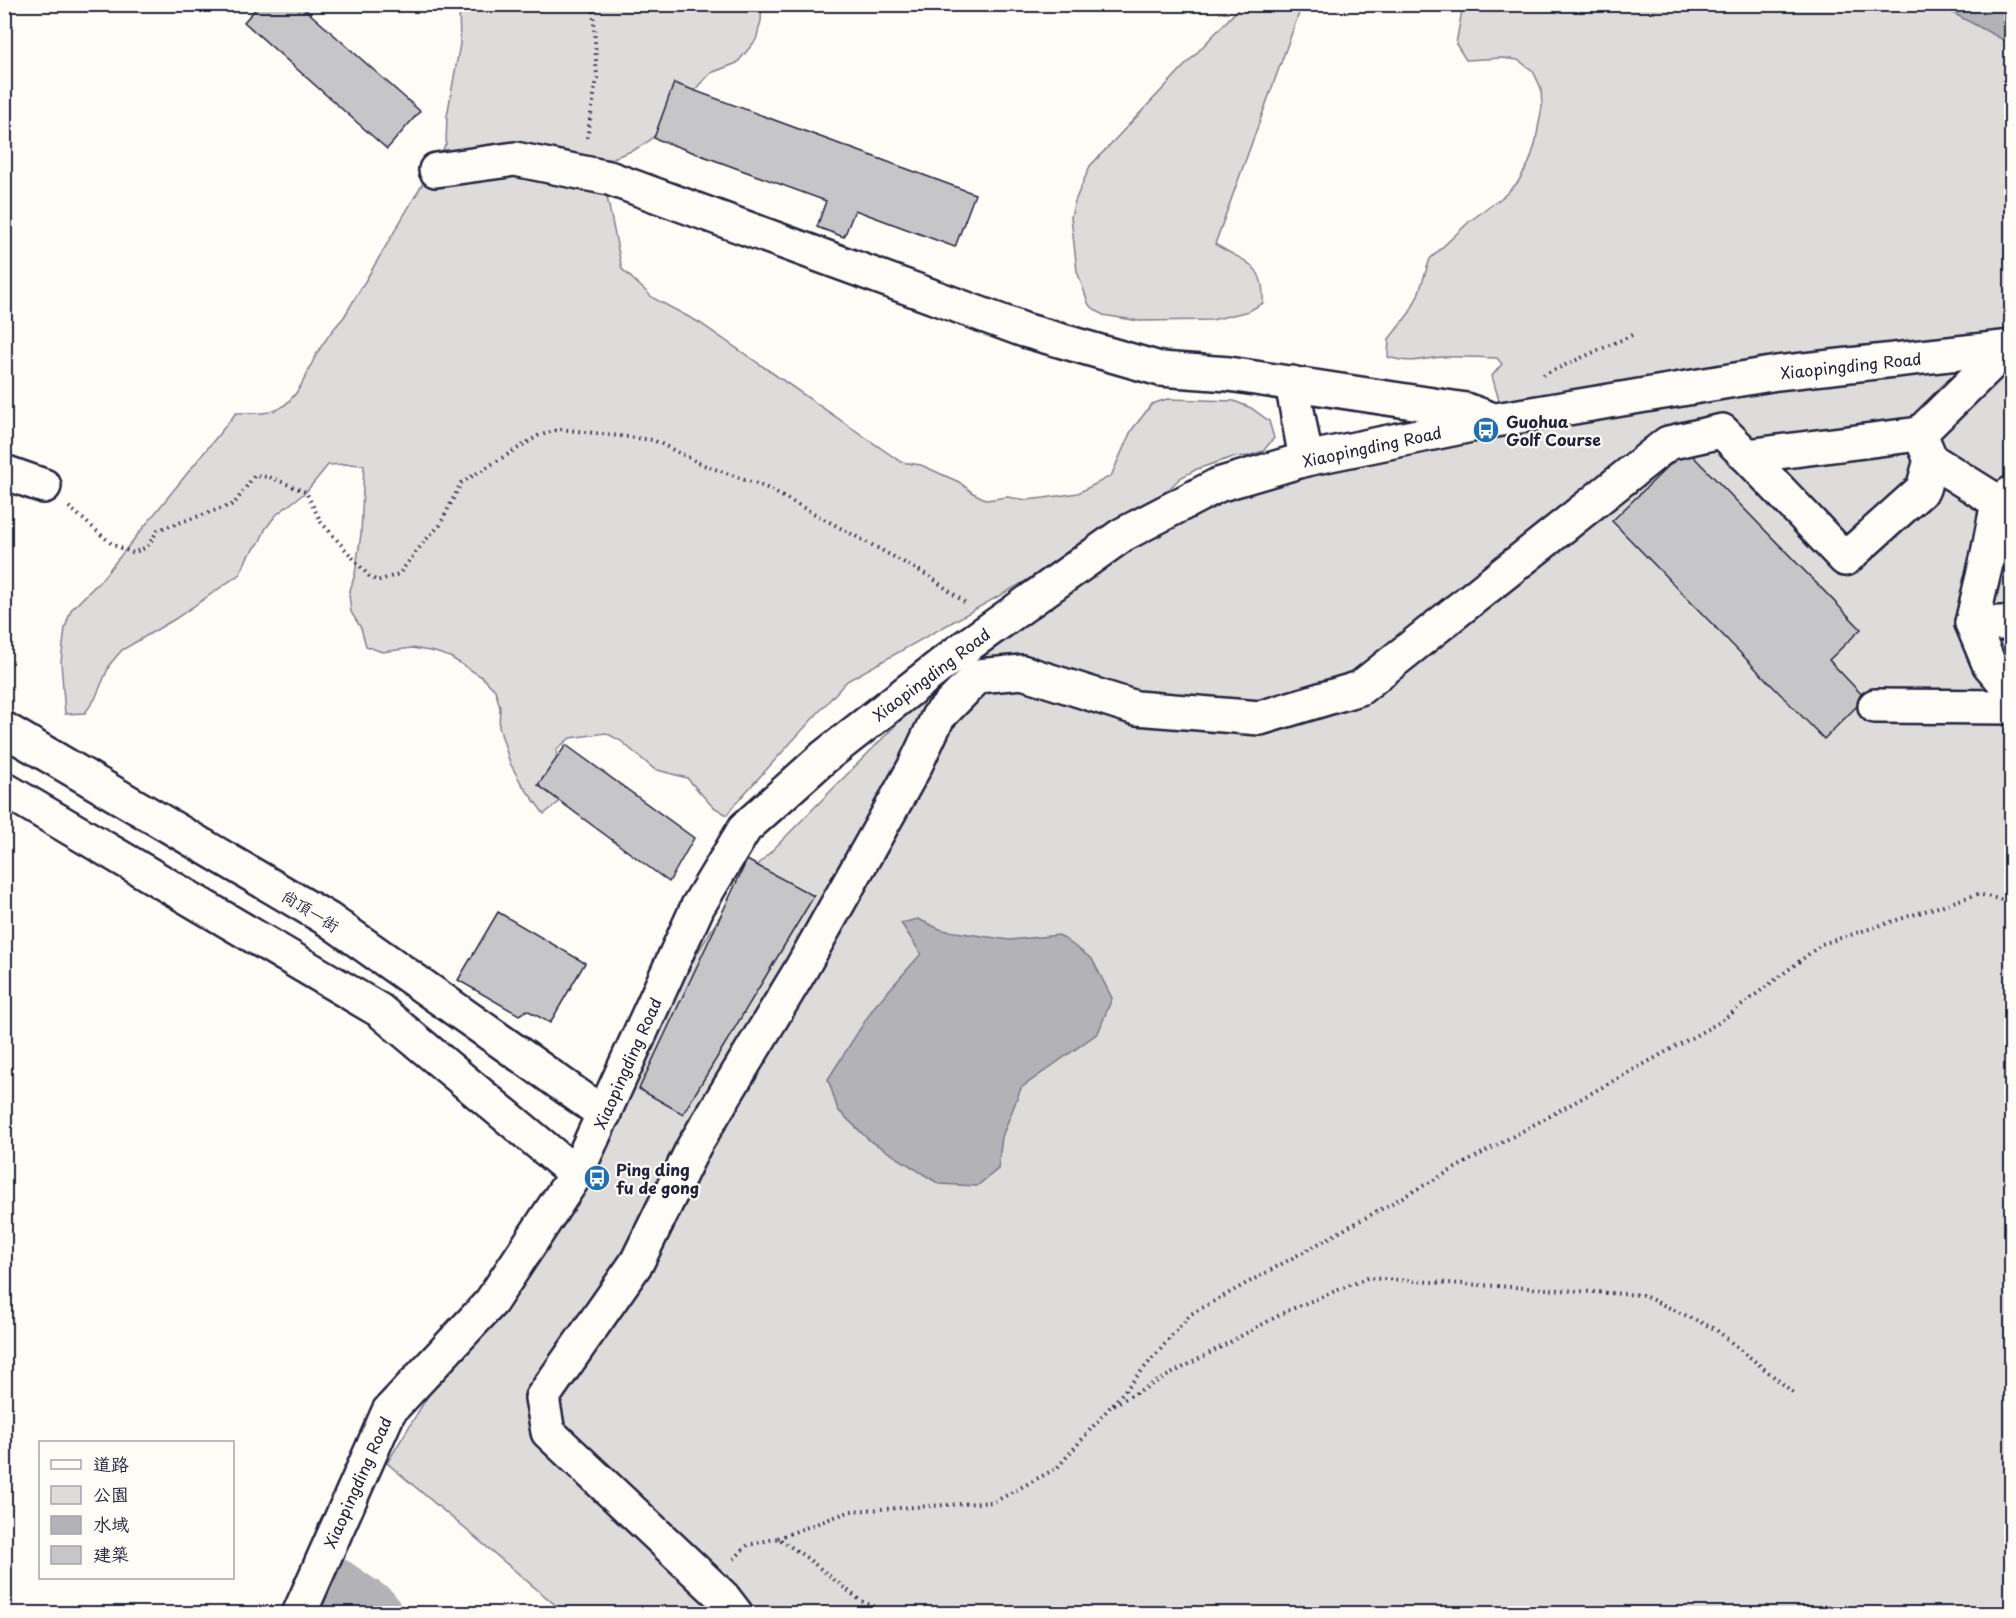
<svg xmlns="http://www.w3.org/2000/svg" width="2016" height="1618" font-family="'Playpen Sans','LXGW WenKai TC',sans-serif">
<style>
.green{fill:#dddcdb;stroke:#807f8b;stroke-width:1.5}
.water{fill:#b2b2b7;stroke:#787885;stroke-width:1.5}
.lines{fill:none;stroke-linecap:round;stroke-linejoin:round}
.river{stroke:#b2b2b7;stroke-width:63}
.building{fill:#c6c6c8;stroke:#22223b;stroke-width:1.5}
.minor-casing{stroke:#22223b;stroke-width:38}
.path{stroke:#22223b;stroke-width:4;stroke-dasharray:1.5 4.5;stroke-linecap:butt}
.minor{stroke:#fdfcf7;stroke-width:33}
.labels{text-anchor:middle;dominant-baseline:central;stroke-width:4.5;stroke-linejoin:round;paint-order:stroke}
.street-label{font-size:16px;fill:#22223b;stroke:#fdfcf7}
.poi-label{font-size:16px;font-weight:bold;fill:#22223b;stroke:#fdfcf7;text-anchor:start}
</style>
<rect width="100%" height="100%" fill="#fdfcf7"/>
<filter id="ink" filterUnits="userSpaceOnUse"><feTurbulence type="fractalNoise" baseFrequency=".0167" numOctaves="2"/><feDisplacementMap in="SourceGraphic" scale="12" xChannelSelector="R" yChannelSelector="G"/><feConvolveMatrix kernelMatrix="1 2 1 2 8 2 1 2 1" color-interpolation-filters="sRGB"/></filter>
<g filter="url(#ink)">
<!-- green -->
<g class="green">
<path d="M 459,5 L 762,5 L 761,21 L 756,40 L 737,63 L 711,73 L 699,85 L 687,104 L 649,141 L 634,150 L 600,163 L 622,269 L 637,283 L 653,298 L 700,323 L 901,462 L 921,465 L 959,482 L 973,493 L 987,500 L 1007,497 L 1027,500 L 1044,498 L 1078,493 L 1111,476 L 1131,431 L 1152,404 L 1167,399 L 1234,401 L 1251,408 L 1269,421 L 1274,438 L 1263,451 L 1248,456 L 1233,457 L 1197,469 L 1180,478 L 1142,516 L 847,681 L 735,804 L 727,815 L 712,806 L 687,778 L 654,769 L 621,741 L 606,733 L 570,738 L 557,749 L 556,767 L 558,803 L 544,814 L 521,783 L 510,763 L 499,727 L 500,707 L 495,690 L 482,677 L 450,657 L 435,652 L 412,648 L 382,652 L 366,646 L 361,628 L 351,612 L 349,594 L 355,574 L 361,534 L 364,465 L 347,464 L 328,465 L 306,492 L 276,515 L 266,528 L 259,543 L 248,556 L 240,574 L 175,619 L 122,650 L 110,664 L 95,699 L 85,713 L 65,714 L 61,662 L 65,628 L 71,610 L 101,580 L 236,413 C 250,413 271,415 282,407 C 301,393 306,374 316,355 C 324,341 333,329 344,317 L 446,144 L 447,116 L 460,44 Z"/>
<path d="M 1242,5 L 1302,5 L 1215,244 C 1244,263 1265,261 1263,303 L 1249,311 L 1212,320 L 1139,321 L 1103,315 L 1089,305 L 1077,271 L 1071,217 L 1075,201 L 1090,166 Z"/>
<path d="M 1463,5 L 2011,5 L 2011,1613 L 565,1613 L 387,1463 L 740,883 L 955,665 L 1203,493 L 1509,436 L 1492,376 L 1502,364 L 1497,358 C 1480,358 1462,356 1444,357 C 1419,358 1415,365 1388,357 L 1389,339 L 1410,312 L 1418,295 L 1430,259 L 1470,221 L 1504,196 L 1518,182 L 1529,163 L 1535,145 L 1542,107 L 1541,88 L 1533,71 L 1518,60 L 1502,58 L 1466,60 L 1456,44 Z"/>
</g>
<!-- water -->
<g class="water">
<polygon points="1938,5 2011,5 2011,44"/>
<polygon points="918,919 942,930 1009,940 1059,935 1092,959 1112,998 1098,1033 1021,1088 1002,1137 998,1169 977,1186 939,1184 869,1140 838,1110 828,1079 874,1007 921,954 901,923"/>
</g>
<g class="lines">
<!-- river -->
<polyline class="river" points="332,1588 370,1614"/>
</g>
<!-- building -->
<g class="building">
<polygon points="260,4 299,4 420,111 387,149 244,22"/>
<polygon points="674,83 975,194 955,247 855,210 844,237 817,227 826,201 654,138"/>
<polygon points="1686,449 1861,629 1829,660 1865,698 1824,739 1612,521"/>
<polygon points="566,745 694,838 669,882 538,785"/>
<polygon points="747,860 814,896 683,1114 639,1089"/>
<polygon points="498,912 585,963 550,1023 527,1010 519,1015 458,980"/>
</g>
<g class="lines">
<defs>
<g id="minor">
<polyline points="436,170 515,159 609,178 1024,330 1160,369 1229,374 1466,410 1488,418"/>
<polyline points="1292,383 1306,459"/>
<polyline points="1923,441 1931,460 1998,502"/>
<polyline points="1747,456 1845,559 1923,489 1931,460"/>
<polyline points="4,472 44,486"/>
<polyline points="2012,493 1998,502 1987,559 1972,623 1989,664 2012,691"/>
<polyline points="1972,623 2012,623"/>
<polyline points="1875,706 2012,707"/>
<polyline points="4,729 329,920 604,1114"/>
<polyline points="4,789 379,1010 576,1174"/>
<polyline points="299,1614 389,1411 491,1302 576,1174 698,906 745,828 824,757 954,655 1122,535 1218,485 1306,459 1496,420 1777,373 2012,347"/>
<polyline points="736,1614 723,1597 548,1432 542,1398 637,1262 694,1146 800,971 914,768 938,717 978,676 1022,672 1136,708 1260,718 1360,688 1668,443 1722,431 1747,456 1919,434 2007,348"/>
</g>
</defs>
<!-- minor casing -->
<use href="#minor" class="minor-casing"/>
<!-- path -->
<g class="path">
<polyline points="587,138 597,78 593,4"/>
<polyline points="1543,375 1632,335"/>
<polyline points="69,507 113,545 133,553 147,547 158,530 234,504 254,476 270,477 306,492 321,522 369,576 377,581 399,574 423,543 440,525 461,483 538,436 560,429 653,440 704,465 765,487 929,576 967,604"/>
<polyline points="1113,1404 1191,1314 1720,1022 1822,944 1978,894 2012,902"/>
<polyline points="778,1538 851,1511 994,1502 1057,1468 1110,1407 1287,1311 1367,1278 1642,1295 1715,1329 1794,1393"/>
<polyline points="734,1559 748,1545 778,1538 807,1558 861,1601 892,1614"/>
</g>
<!-- minor -->
<use href="#minor" class="minor"/>
</g>
</g>
<!-- icons -->
<defs>
<symbol id="bus-disc" viewBox="-11 -11 22 22"><circle r="9.5" fill="#1f6fb2" stroke="#fdfcf7"/><path d="M-5-6H5V4H4V6H2V4H-2V6H-4V4H-5ZM-3.5-4V0h7V-4ZM-3.5 1.2v1.5H-2V1.2ZM2 1.2v1.5H3.5V1.2Z" fill="#fff"/></symbol>
</defs>
<g fill-rule="evenodd">
<use href="#bus-disc" x="1471" y="415" width="30" height="30"/>
<use href="#bus-disc" x="582" y="1163" width="30" height="30"/>
</g>
<g class="labels">
<!-- street labels -->
<g class="street-label">
<text transform="translate(1851 365) rotate(-6)">Xiaopingding Road</text>
<text transform="translate(1372 446) rotate(-12)">Xiaopingding Road</text>
<text transform="translate(931 674) rotate(-37)">Xiaopingding Road</text>
<text transform="translate(311 910) rotate(32)">尚頂一街</text>
<text transform="translate(627 1063) rotate(-66)">Xiaopingding Road</text>
<text transform="translate(357 1482) rotate(-66)">Xiaopingding Road</text>
</g>
<!-- poi labels -->
<g class="poi-label">
<text x="1506" y="421">Guohua<tspan x="1506" dy="18">Golf Course</tspan></text>
<text x="616" y="1169">Ping ding<tspan x="616" dy="18">fu de gong</tspan></text>
</g>
</g>
<!-- margin -->
<rect width="2016" height="1618" fill="none" stroke="#fdfcf7" stroke-width="24"/>
<rect x="12" y="12" width="1992" height="1594" fill="none" stroke="#22223b" stroke-width="2" filter="url(#ink)"/>
<!-- legend -->
<rect x="39" y="1441" width="195" height="138" fill="#fdfcf7" stroke="#a5a5ac" stroke-width="1.5"/>
<rect x="51" y="1460" width="30" height="9" fill="#fdfcf7" stroke="#a5a5ac" stroke-width="1.5"/>
<text x="93" y="1471" font-size="18" fill="#22223b">道路</text>
<rect x="51" y="1486" width="30" height="18" fill="#dddcdb" stroke="#a5a5ac" stroke-width="1.5"/>
<text x="93" y="1501" font-size="18" fill="#22223b">公園</text>
<rect x="51" y="1516" width="30" height="18" fill="#b2b2b7" stroke="#a5a5ac" stroke-width="1.5"/>
<text x="93" y="1531" font-size="18" fill="#22223b">水域</text>
<rect x="51" y="1546" width="30" height="18" fill="#c6c6c8" stroke="#a5a5ac" stroke-width="1.5"/>
<text x="93" y="1561" font-size="18" fill="#22223b">建築</text>
</svg>
